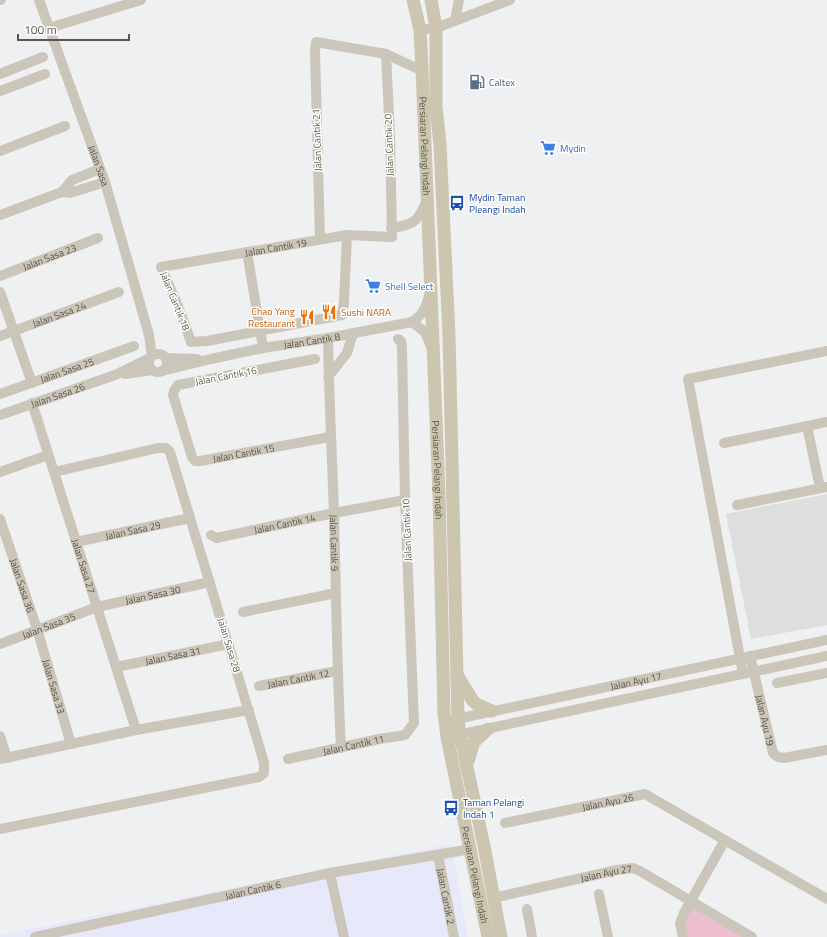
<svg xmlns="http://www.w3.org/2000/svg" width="827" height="937" font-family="'Titillium Web',sans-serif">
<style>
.commercial{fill:#e8e8fb}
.education{fill:#dddfdf}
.green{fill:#edbece}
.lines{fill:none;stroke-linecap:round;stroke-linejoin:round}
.minor{stroke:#cbc6ba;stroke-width:10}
.major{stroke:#ccc5af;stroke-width:13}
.labels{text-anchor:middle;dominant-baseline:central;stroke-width:3;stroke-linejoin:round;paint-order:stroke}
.service-label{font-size:10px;fill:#4e5e75;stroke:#fff;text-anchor:start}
.street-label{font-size:10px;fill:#5b5647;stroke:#fff}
.shop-label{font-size:10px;fill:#366cbe;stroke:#fff;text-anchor:start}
.transit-label{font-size:10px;fill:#164399;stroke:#fff;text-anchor:start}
.food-label{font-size:10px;fill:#c56008;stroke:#fff;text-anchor:end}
</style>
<rect width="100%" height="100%" fill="#eef0f1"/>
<!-- commercial -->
<polygon class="commercial" points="451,844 468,937 0,937 0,935"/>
<!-- education -->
<polygon class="education" points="827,494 827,625 751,639 726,514"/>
<!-- green -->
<polygon class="green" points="692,905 746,937 686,937 683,925"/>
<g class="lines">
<!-- minor -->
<g class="minor">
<polyline points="0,0 1,0"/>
<path id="s1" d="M 39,0 L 105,182 L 149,335 L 152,356"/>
<polyline points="455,20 459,0"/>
<polyline points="49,28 141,0"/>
<polyline points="420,30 436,28 510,0"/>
<polyline points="0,74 43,57"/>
<polyline points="0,91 45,74"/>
<polyline points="0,151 65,126"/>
<polyline points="62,192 72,180 100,169"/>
<polyline points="0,215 62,192 70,193 105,182"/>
<path d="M 391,228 C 413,225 418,222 426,202"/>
<path id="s2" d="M 347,235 L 344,302 L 342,315 L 207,341 L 191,342 L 178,306 L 161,267 L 347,235 L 392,237 L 390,136 L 386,54"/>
<polyline points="320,239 315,51 316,42 386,54 416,68 422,68"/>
<polyline points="247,252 263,348"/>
<path id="s3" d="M 0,276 L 98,238"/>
<polyline points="0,292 32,383"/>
<polyline points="412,322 425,332 431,347"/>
<path id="s4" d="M 0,336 L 119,292"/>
<path id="s5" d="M 328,338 C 329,397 332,455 334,514 C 336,592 337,670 341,748"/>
<circle cx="158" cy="363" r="9"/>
<polyline points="166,358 197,359"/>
<path id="s6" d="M 315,359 L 178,385 L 174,391 L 173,395 L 192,457 L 195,461 L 200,461 L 330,437"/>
<path id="s7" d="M 162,371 L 211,359 L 263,348 L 328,338 L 412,322 C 424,314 425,309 429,296"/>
<polyline points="125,374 152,370"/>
<polyline points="328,377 347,353 353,333"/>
<path id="s8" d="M 0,394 L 134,346"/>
<path id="s9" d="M 32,403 L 136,730"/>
<path id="s10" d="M 0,415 L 115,375 L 150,358"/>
<polyline points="807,426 820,488"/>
<polyline points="724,443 827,422"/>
<polyline points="0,472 48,455"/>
<polyline points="737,505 827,487"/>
<path id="s11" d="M 0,519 L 37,629 L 71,744"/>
<path id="s12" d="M 211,535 L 216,538 L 334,513 L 405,500"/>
<path id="s13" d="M 76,542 L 190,518"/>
<polyline points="243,612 336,593"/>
<path id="s14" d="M 0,644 L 97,607 L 210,582"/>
<path id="s15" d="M 750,656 L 773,753 L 778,757 L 784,758 L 827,750"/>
<path id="s16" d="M 116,667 L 229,644"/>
<polyline points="743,674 688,379 827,351"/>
<polyline points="777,683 827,673"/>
<path id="s17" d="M 259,686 L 337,671"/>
<path id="s18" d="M 452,720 L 827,640"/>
<polyline points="0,736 7,758"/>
<polyline points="453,736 827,656"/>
<polyline points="0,759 136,730 249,710"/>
<path id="s19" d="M 288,759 L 379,739 L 405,735 L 414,723 L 405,500 L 402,347 L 401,341 L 398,339"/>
<path id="s20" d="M 505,823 L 645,794 L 827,899"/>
<polyline points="0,829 259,777 264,773 264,763 258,742 170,452 166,448 158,448 54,472"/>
<path id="s21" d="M 438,855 L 454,937"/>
<polyline points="330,873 344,937"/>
<polyline points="599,894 608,937"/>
<path id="s22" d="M 493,898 L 617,870 L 633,868 L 640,871 L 752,937"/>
<polyline points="527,909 532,937"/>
<path id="s23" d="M 35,937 L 330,873 L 471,849"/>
<polyline points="683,937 680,923 684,913 725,840"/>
</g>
<!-- major -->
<g class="major">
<path id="s24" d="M 413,0 L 420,30 L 422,68 L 439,494 L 444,713 L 447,737 L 488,937"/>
<polyline points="431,0 436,28 436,106 440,145 449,335 458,719 460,735 484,846 501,937"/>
<polyline points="457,675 473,701 478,705 492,711"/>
<polyline points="468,761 474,742 488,729"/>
</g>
</g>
<!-- icons -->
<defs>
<symbol id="fuel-bare" viewBox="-9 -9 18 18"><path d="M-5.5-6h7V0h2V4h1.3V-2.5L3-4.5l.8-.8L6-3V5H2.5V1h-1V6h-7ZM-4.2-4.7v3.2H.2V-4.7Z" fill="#5c6f8a" stroke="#fff" stroke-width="2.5" paint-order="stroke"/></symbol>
<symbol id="supermarket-bare" viewBox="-9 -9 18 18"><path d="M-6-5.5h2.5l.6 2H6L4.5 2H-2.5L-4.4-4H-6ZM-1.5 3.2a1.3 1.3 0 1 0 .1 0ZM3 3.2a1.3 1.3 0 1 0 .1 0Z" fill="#3f7fe0" stroke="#fff" stroke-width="2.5" paint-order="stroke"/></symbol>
<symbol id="bus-bare" viewBox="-9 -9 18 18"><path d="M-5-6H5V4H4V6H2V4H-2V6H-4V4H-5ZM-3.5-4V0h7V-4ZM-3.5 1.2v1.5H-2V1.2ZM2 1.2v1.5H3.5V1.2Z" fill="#1a4fb4" stroke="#fff" stroke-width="2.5" paint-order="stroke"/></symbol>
<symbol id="restaurant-bare" viewBox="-9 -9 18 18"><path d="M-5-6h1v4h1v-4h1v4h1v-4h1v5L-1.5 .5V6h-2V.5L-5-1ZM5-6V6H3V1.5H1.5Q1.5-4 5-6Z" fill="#e8710a" stroke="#fff" stroke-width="2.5" paint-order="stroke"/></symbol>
</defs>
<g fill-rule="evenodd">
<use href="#fuel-bare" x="466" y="71" width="22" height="22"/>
<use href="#supermarket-bare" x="537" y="137" width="22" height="22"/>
<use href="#bus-bare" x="446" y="192" width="22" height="22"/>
<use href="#supermarket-bare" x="362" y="275" width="22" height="22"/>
<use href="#restaurant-bare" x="318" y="301" width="22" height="22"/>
<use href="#restaurant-bare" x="296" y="306" width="22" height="22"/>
<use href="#bus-bare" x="440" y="797" width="22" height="22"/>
</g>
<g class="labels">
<!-- service labels -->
<g class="service-label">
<text x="489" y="82">Caltex</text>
</g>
<!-- street labels -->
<g class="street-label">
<text transform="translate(317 140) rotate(-92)">Jalan Cantik 21</text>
<text transform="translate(389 145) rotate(-92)">Jalan Cantik 20</text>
<text stroke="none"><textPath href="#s24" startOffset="147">Persiaran Pelangi Indah</textPath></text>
<text stroke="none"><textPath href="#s1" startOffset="176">Jalan Sasa</textPath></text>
<text stroke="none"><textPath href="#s2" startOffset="431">Jalan Cantik 19</textPath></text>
<text stroke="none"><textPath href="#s3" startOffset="53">Jalan Sasa 23</textPath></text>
<text transform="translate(175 301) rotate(68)">Jalan Cantik 18</text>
<text stroke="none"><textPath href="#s4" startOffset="63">Jalan Sasa 24</textPath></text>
<text stroke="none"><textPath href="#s7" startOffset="153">Jalan Cantik 8</textPath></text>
<text stroke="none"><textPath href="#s8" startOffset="71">Jalan Sasa 25</textPath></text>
<text transform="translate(226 376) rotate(-11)">Jalan Cantik 16</text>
<text stroke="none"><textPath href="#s10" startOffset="61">Jalan Sasa 26</textPath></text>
<text stroke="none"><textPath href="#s6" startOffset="270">Jalan Cantik 15</textPath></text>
<text stroke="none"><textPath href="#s24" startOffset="471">Persiaran Pelangi Indah</textPath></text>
<text stroke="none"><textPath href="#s12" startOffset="76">Jalan Cantik 14</textPath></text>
<text stroke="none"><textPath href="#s13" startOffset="58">Jalan Sasa 29</textPath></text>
<text transform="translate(407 530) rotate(-92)">Jalan Cantik 10</text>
<text stroke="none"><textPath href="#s5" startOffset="205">Jalan Cantik 9</textPath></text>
<text stroke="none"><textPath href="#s9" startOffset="171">Jalan Sasa 27</textPath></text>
<text stroke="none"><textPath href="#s11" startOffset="70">Jalan Sasa 36</textPath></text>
<text stroke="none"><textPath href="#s14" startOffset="161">Jalan Sasa 30</textPath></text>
<text stroke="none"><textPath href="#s14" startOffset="52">Jalan Sasa 35</textPath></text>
<text transform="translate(229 645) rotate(73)">Jalan Sasa 28</text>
<text stroke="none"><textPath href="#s16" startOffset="58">Jalan Sasa 31</textPath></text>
<text stroke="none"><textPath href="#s17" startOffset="40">Jalan Cantik 12</textPath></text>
<text stroke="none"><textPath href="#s18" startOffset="188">Jalan Ayu 17</textPath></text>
<text stroke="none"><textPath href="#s11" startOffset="176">Jalan Sasa 33</textPath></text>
<text stroke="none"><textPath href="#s15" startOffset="66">Jalan Ayu 19</textPath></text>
<text stroke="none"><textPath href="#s19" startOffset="67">Jalan Cantik 11</textPath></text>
<text stroke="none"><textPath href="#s20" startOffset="105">Jalan Ayu 26</textPath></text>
<text stroke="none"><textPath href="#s24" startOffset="879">Persiaran Pelangi Indah</textPath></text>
<text stroke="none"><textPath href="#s22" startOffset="116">Jalan Ayu 27</textPath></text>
<text stroke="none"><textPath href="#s23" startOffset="223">Jalan Cantik 6</textPath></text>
<text stroke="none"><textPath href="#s21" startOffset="42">Jalan Cantik 2</textPath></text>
</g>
<!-- shop labels -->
<g class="shop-label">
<text x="560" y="148">Mydin</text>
<text x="385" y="286">Shell Select</text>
</g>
<!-- transit labels -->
<g class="transit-label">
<text x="469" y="197">Mydin Taman<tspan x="469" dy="12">Pleangi Indah</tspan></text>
<text x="463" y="802">Taman Pelangi<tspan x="463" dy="12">Indah 1</tspan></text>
</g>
<!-- food labels -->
<g class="food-label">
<text x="295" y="311">Chao Yang<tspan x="295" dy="12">Restaurant</tspan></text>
<text x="341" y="312" text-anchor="start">Sushi NARA</text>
</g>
</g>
<!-- scale -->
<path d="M18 34v6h111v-6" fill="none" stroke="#5b5647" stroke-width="2"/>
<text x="24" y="34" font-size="12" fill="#5b5647" stroke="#ffffff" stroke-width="3" paint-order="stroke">100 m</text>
</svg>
